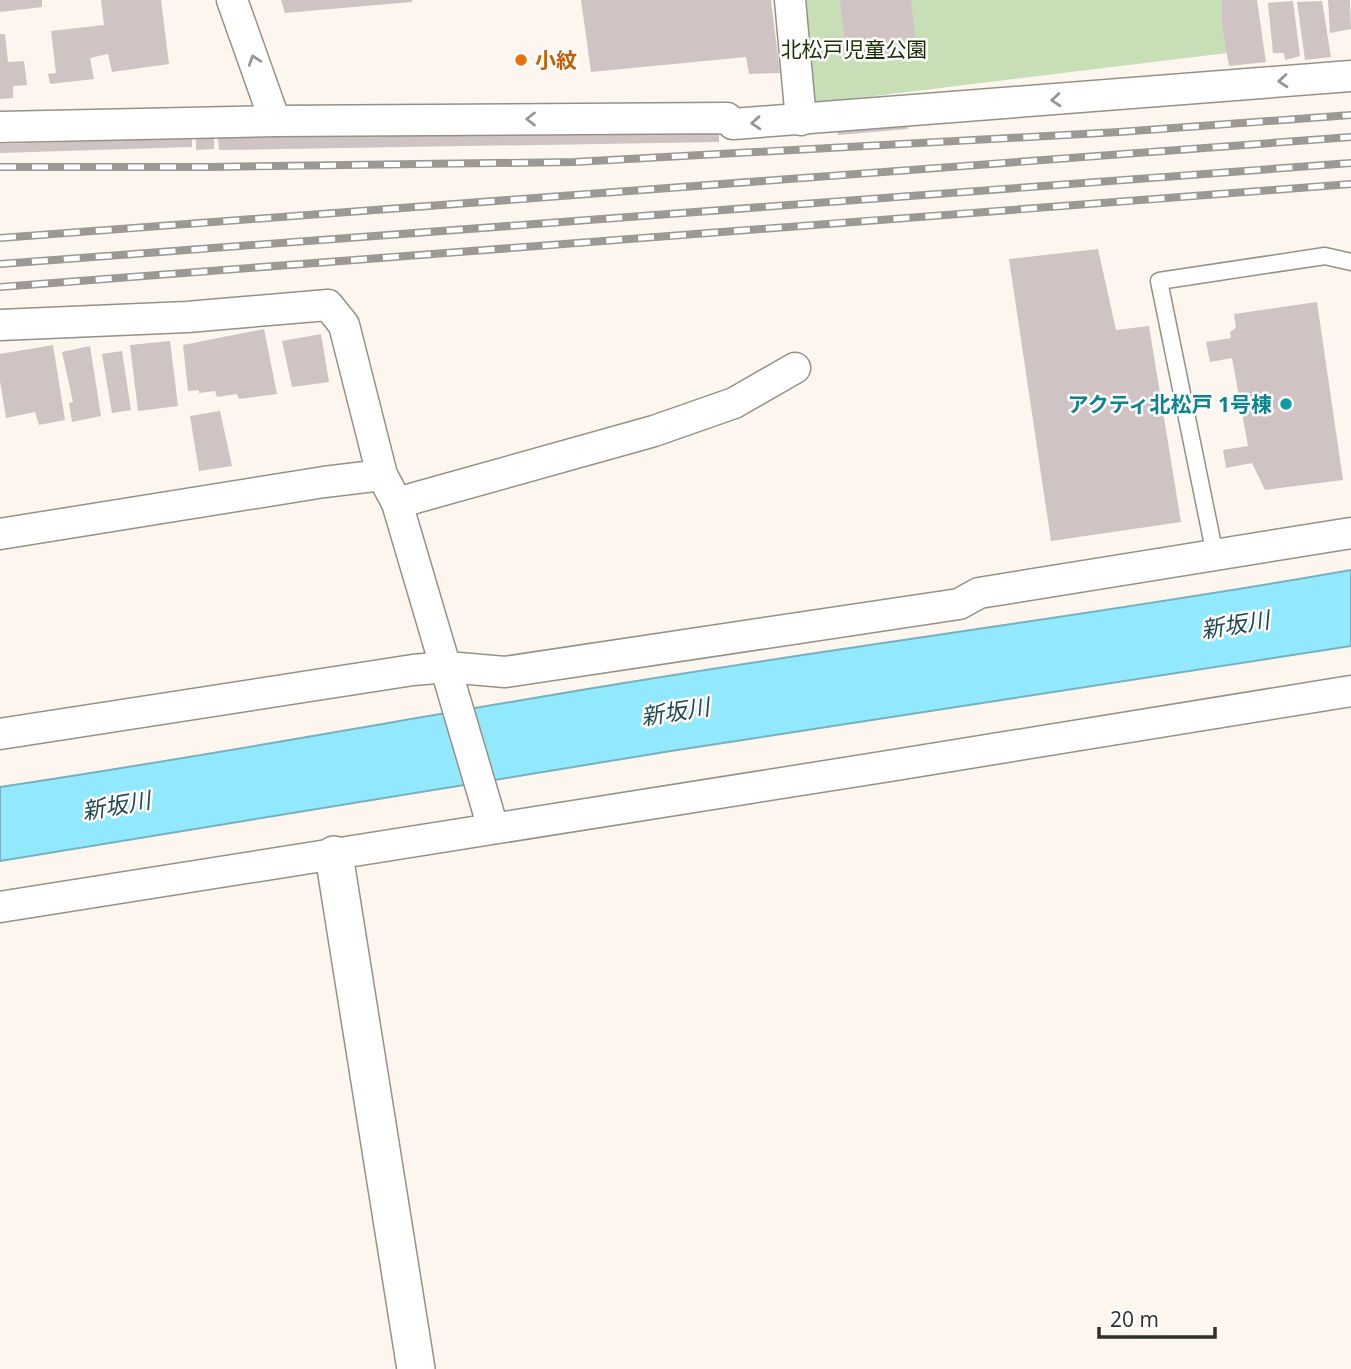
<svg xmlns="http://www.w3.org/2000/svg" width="1351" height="1369" font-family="'Open Sans','Noto Sans JP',sans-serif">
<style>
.green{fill:#c8deb7}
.water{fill:#92e9fd;stroke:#75b1be;stroke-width:2}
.building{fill:#cfc4c3}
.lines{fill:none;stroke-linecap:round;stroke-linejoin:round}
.service-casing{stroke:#959189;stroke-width:19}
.minor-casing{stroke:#959189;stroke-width:33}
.tertiary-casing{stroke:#959189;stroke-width:40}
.service{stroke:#fff;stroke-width:16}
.minor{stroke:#fff;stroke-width:30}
.tertiary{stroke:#fff;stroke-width:37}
.rail-casing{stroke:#9c9893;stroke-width:8}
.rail{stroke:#fff;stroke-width:5;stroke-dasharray:16;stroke-linecap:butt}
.oneway{stroke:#989695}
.food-dot{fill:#e8710a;stroke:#fff;stroke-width:2.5}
.culture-dot{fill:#0f9aa8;stroke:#fff;stroke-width:2.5}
.labels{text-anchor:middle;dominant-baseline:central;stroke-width:5;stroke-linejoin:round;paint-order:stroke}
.park-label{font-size:21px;fill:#1c3005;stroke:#fff}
.food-label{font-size:21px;font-weight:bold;fill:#c56008;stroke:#fff;text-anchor:start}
.culture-label{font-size:21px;font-weight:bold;fill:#0d838f;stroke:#fff;text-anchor:end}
.water-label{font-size:23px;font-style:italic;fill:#204851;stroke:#fff}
</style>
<rect width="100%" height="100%" fill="#fcf6ee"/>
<!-- green -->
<polygon class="green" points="800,0 1227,0 1235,52 809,104"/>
<!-- water -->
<path class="water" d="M 1351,570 L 1351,646 L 671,751 L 0,861 L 0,787 C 209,756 416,717 624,683 C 866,643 1109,613 1351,570 Z"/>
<!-- building -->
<g class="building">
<polygon points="0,0 42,0 42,7 0,12"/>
<polygon points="101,0 161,0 169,64 112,72 108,54 90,58 94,79 50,84 48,74 56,73 51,31 104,25"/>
<polygon points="281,0 412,0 412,2 285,13"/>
<polygon points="581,0 771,0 780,73 749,74 746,57 591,72"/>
<polygon points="840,0 911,0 917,53 847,60"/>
<polygon points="1222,0 1257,0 1266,62 1229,66 1222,26"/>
<polygon points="1328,0 1350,0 1351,29 1330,33"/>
<polygon points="1293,1 1300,56 1285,60 1284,53 1273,53 1268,3"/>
<polygon points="1322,1 1331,57 1305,60 1297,2"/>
<polygon points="0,34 5,34 8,62 24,61 27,85 13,86 13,98 0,99"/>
<polygon points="907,117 908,129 838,135 836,123"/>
<polygon points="719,132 719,142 219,150 218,138"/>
<polygon points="192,138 192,147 0,153 0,144"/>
<polygon points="196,138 214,138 214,149 196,150"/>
<polygon points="1098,249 1116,330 1149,326 1181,522 1051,541 1009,259"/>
<polygon points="1317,302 1343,480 1265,490 1252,463 1226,468 1223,450 1248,446 1232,358 1210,362 1206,342 1231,338 1230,332 1236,328 1234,314"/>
<polygon points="264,329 277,394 239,399 237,394 217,397 215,391 199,393 199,390 188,391 183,345"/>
<polygon points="321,334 329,382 292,387 282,341"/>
<polygon points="170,341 178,406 138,411 130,345"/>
<polygon points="53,345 65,420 39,425 35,412 6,418 0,381 0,354"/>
<polygon points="90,346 101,416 72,422 69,403 73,402 62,352"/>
<polygon points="122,351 131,410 112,413 102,354"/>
<polygon points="220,411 232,466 199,471 190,416"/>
</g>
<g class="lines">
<defs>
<polyline id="service" points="1215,555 1159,281 1325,256 1351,262"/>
<g id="minor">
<polyline points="232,0 275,121"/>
<polyline points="790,0 801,120"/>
<polyline points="0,127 275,121 727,118 733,124 1351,76"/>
<polyline points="0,325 187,317 328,305 344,325 382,475 397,503 493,828"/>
<polyline points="397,503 654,431 734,403 795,368"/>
<polyline points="0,534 324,482 382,475"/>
<polyline points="0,734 413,670 447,667 505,672 959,604 979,593 1351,533"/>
<path d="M 0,907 C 450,836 901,765 1351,691"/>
</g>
<polyline id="tertiary" points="334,855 416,1369"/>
</defs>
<!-- service casing -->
<use href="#service" class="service-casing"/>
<!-- minor casing -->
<use href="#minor" class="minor-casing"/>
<!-- tertiary casing -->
<use href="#tertiary" class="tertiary-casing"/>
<!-- service -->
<use href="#service" class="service"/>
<!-- minor -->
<use href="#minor" class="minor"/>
<!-- tertiary -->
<use href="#tertiary" class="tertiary"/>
<defs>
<g id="rail">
<polyline points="0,167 208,167 574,162 1119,132 1351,115"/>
<polyline points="0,238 1351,137"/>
<polyline points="0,264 1351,163"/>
<polyline points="0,287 1351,184"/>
</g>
</defs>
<!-- rail casing -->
<use href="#rail" class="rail-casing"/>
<!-- rail -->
<use href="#rail" class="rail"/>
</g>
<!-- one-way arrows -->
<defs><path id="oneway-chevron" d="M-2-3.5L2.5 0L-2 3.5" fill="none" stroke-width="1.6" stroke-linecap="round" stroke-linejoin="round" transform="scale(1.75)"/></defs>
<g class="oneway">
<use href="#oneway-chevron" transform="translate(254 60) rotate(-109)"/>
<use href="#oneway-chevron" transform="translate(1283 81) rotate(175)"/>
<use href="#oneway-chevron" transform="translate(1056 100) rotate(175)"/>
<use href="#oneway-chevron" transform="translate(531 119) rotate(180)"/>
<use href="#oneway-chevron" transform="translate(756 123) rotate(176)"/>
</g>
<!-- markers -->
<circle class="food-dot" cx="521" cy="60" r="7"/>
<circle class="culture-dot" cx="1286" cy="404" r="7"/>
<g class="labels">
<!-- park labels -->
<g class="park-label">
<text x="854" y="49">北松戸児童公園</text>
</g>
<!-- food labels -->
<g class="food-label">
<text x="535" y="60">小紋</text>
</g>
<!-- culture labels -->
<g class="culture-label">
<text x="1272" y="404">アクティ北松戸 1号棟</text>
</g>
<!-- water labels -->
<g class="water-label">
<text transform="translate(1235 624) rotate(-9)">新坂川</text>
<text transform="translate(675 711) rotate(-9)">新坂川</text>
<text transform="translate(116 805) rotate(-10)">新坂川</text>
</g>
</g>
<!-- scale -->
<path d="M1099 1327v10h116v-10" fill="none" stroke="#302e2b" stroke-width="3.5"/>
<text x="1110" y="1327" font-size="21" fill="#302e2b" stroke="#ffffff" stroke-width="5" paint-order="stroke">20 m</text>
</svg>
